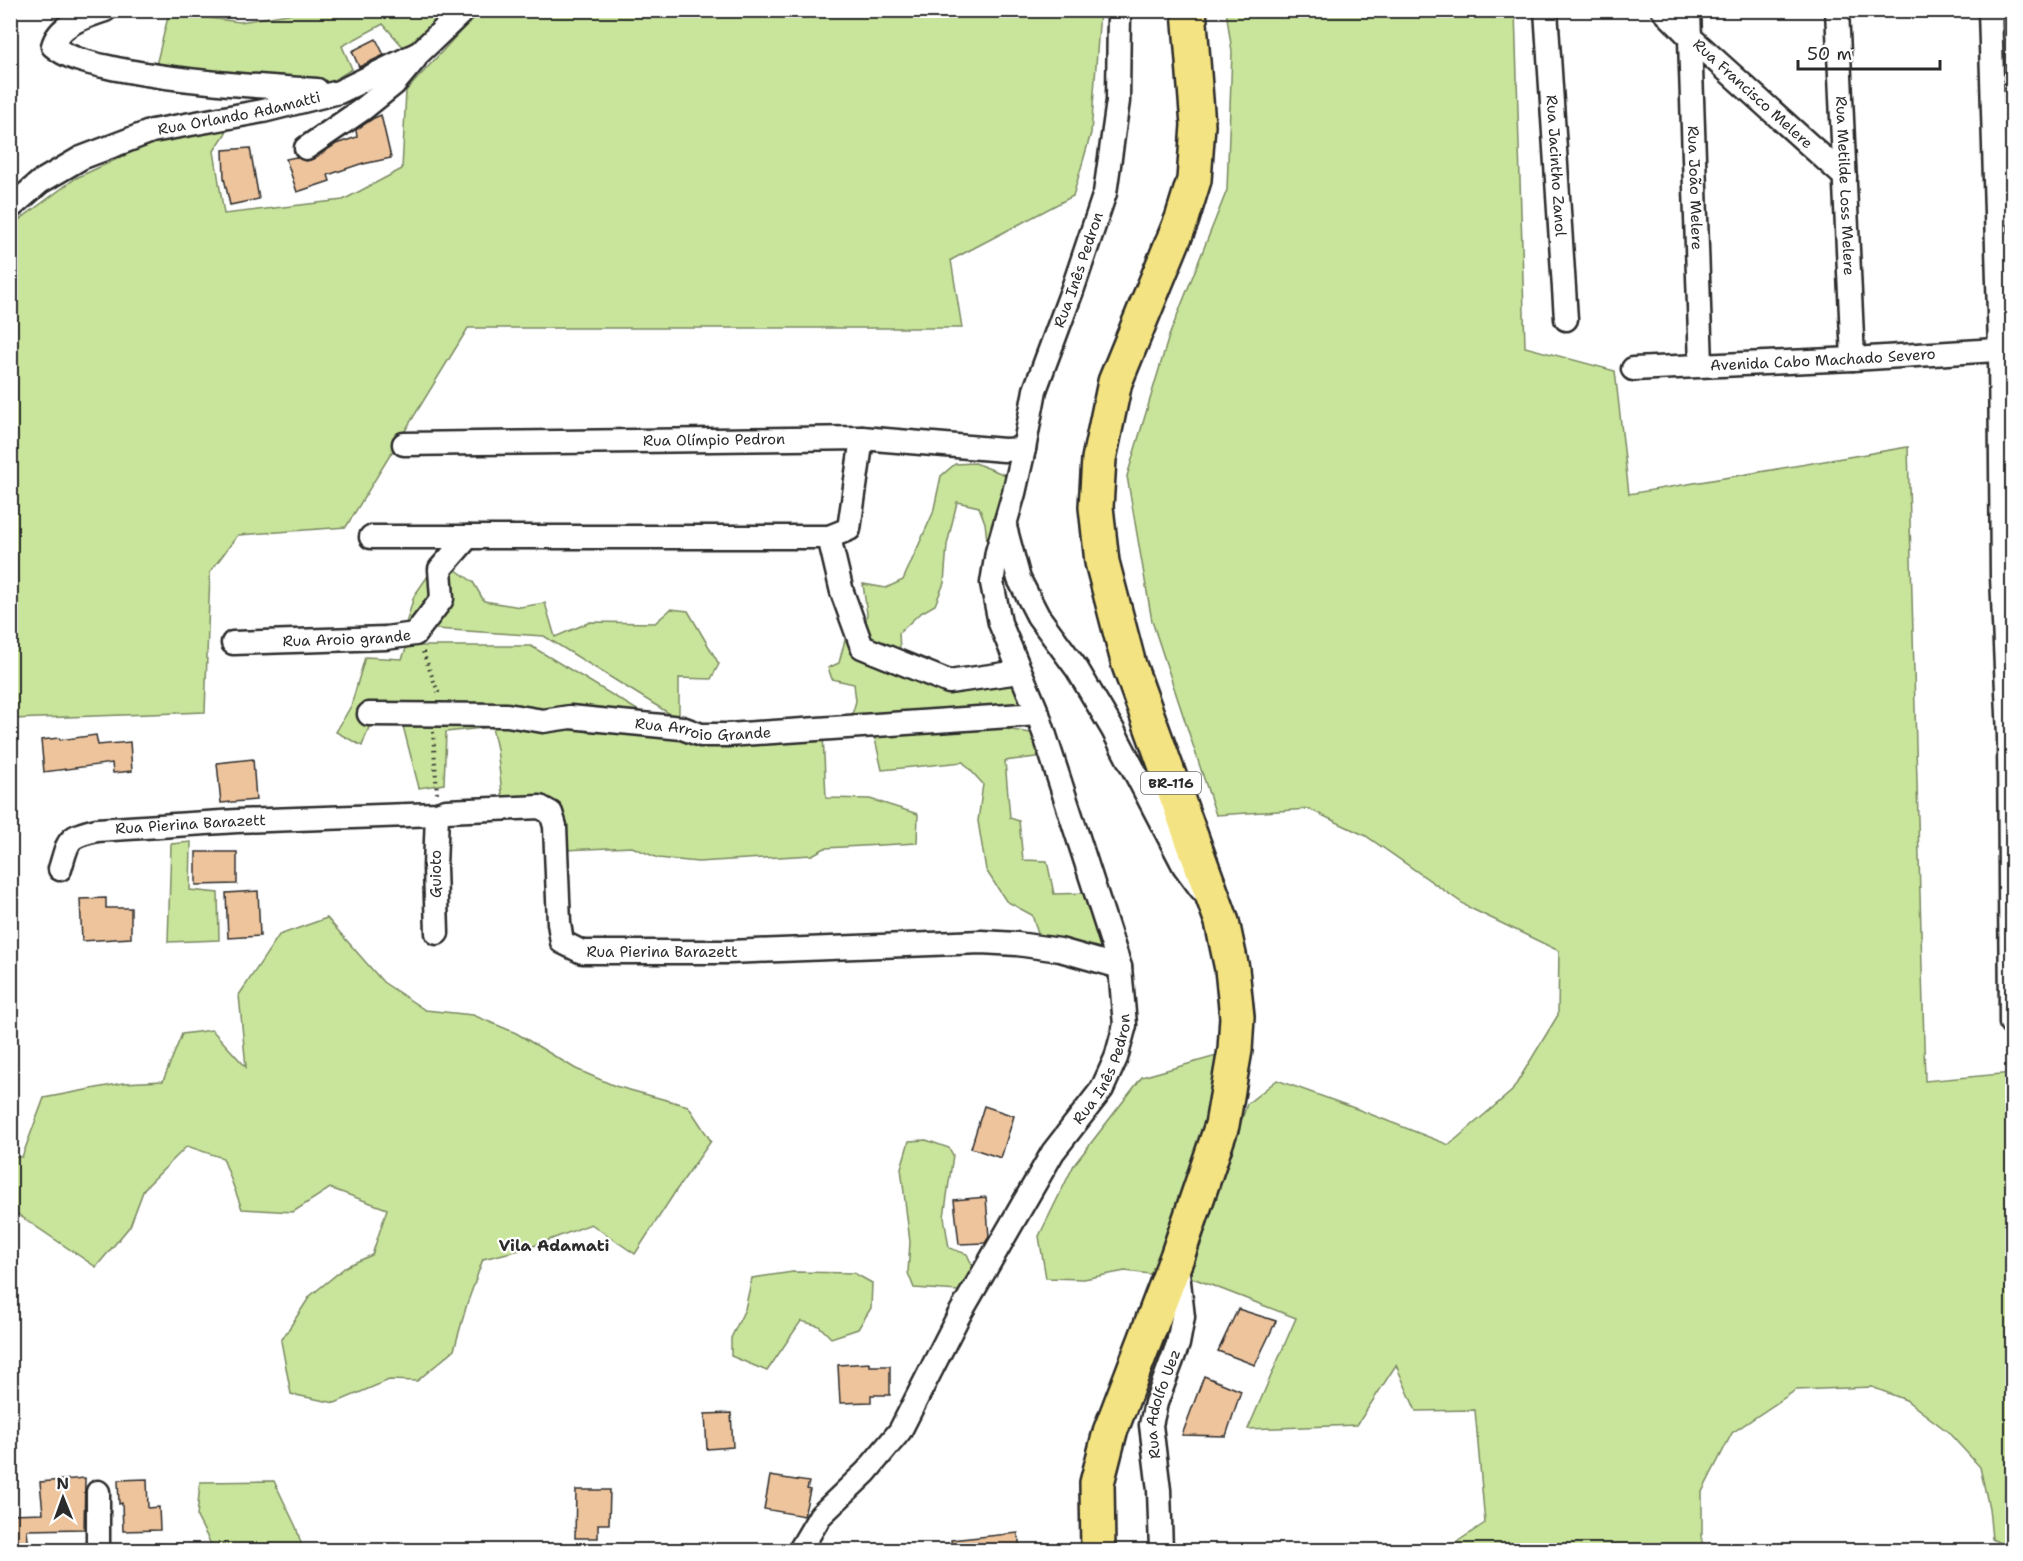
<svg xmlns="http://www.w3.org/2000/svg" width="2023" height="1561" font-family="'Shantell Sans',sans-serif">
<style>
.green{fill:#c9e59b;stroke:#7a8863;stroke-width:1.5}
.building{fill:#eec49d;stroke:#2b2b2b;stroke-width:1.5}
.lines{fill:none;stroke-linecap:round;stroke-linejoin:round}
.street-casing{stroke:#2b2b2b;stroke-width:27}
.primary-casing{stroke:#2b2b2b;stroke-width:38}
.path{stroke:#2b2b2b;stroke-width:4;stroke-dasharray:1.5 4.5;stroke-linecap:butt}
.street{stroke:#fff;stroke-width:22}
.primary{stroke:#f4e382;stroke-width:33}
.labels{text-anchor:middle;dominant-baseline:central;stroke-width:4.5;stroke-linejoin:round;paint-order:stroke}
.shield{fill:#fff;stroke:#6b6b6b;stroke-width:1.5}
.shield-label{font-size:14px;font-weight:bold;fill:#2b2b2b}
.street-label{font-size:15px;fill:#2b2b2b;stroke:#fff}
.neighbourhood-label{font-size:16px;font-weight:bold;fill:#2b2b2b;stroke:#fff}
</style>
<rect width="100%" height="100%" fill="#fff"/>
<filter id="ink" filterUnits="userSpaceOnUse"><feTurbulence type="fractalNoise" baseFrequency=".0167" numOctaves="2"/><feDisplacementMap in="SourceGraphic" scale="12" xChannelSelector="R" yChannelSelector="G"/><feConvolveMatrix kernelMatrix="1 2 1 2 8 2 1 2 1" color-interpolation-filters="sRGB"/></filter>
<g filter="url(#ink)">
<!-- green -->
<g class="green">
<polygon points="1226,10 1515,11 1525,347 1615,371 1629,494 1908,447 1925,1081 2012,1073 2012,1550 1992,1539 1989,1508 1980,1467 1947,1431 1906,1400 1872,1387 1796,1390 1732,1433 1702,1492 1702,1544 1712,1550 1445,1550 1485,1523 1475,1410 1416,1411 1396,1365 1357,1425 1248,1429 1296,1318 1190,1277 1247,1104 1277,1080 1357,1109 1449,1145 1512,1091 1558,1015 1559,951 1468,907 1366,836 1309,809 1216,815 1152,621 1127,476 1169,336 1227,190 1232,52"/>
<polygon points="306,11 451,11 405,49 383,24 342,46 352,69 328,84 155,69 169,13 240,22"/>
<polygon points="479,11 1100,11 1091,133 1073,196 951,260 962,328 468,328 346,527 238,535 210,572 205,712 12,719 11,724 11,226 76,178 156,141 231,125 214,151 224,214 343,200 402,169 406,91"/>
<polygon points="975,463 1013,478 996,526 987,540 985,523 979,507 957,502 947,545 944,583 935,605 919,614 899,633 901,667 1019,680 1030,706 852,715 856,701 854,684 832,679 828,668 839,663 846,636 863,640 867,614 863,584 886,588 903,580 933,513 941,476 955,464"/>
<polygon points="452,567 473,582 484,601 520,607 545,603 555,637 590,622 655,623 671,609 688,611 719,664 711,679 679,678 679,717 670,714 544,636 405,627 414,596 432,570"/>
<polygon points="407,646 531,646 697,746 823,734 826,798 870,799 918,814 917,843 825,848 812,855 698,862 658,858 632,847 564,850 559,808 503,802 497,749 492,727 446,732 444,784 419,788 402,722 371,722 362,746 336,732 351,706 365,657 402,659"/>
<polygon points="979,721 1006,729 1037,734 1043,756 1005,761 1010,818 1019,821 1023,860 1047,861 1054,894 1089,893 1105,949 1085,949 1039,937 1032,915 1006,901 986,870 978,821 983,784 963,762 882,770 873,730"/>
<polygon points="191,842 190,890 218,893 219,940 168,942 171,844"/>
<polygon points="327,918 383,982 425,1010 473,1015 516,1033 576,1069 615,1086 688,1106 711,1141 677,1189 635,1254 591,1224 528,1248 483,1259 467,1304 454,1350 417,1381 389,1380 335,1403 291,1394 281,1341 310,1296 347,1266 372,1255 387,1209 330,1188 293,1212 242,1209 223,1158 187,1146 144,1189 130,1226 96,1267 10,1209 11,1157 22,1157 44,1098 123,1083 163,1081 182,1034 212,1030 246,1067 239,995 279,935"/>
<polygon points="1227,1053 1158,1275 1125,1271 1084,1279 1046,1278 1039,1236 1074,1165 1142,1077"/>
<polygon points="926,1140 949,1148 953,1155 944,1217 949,1248 967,1254 977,1276 959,1291 914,1288 908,1273 910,1242 901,1168 909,1141"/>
<polygon points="793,1272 854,1273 872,1283 871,1308 858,1329 831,1338 819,1326 801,1321 767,1371 731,1356 731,1338 745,1309 752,1278"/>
<polygon points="274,1481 296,1527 303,1550 214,1550 197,1517 200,1482"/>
</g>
<!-- building -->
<g class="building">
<polygon points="376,39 384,55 359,67 352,51"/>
<polygon points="381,115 391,158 363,164 363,163 328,175 330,181 297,192 286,159 296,157 306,161 313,159 336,144 357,137 356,130 374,118"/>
<polygon points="250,148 259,199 230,205 224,178 223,150"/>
<polygon points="96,735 98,745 130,742 132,771 113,773 112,763 44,772 41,740 59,738 60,740"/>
<polygon points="253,759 256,800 221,803 217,763"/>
<polygon points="196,852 237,852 237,884 196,885"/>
<polygon points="258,891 260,936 228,938 226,893"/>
<polygon points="106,898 106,908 131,908 131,938 82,941 80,899"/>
<polygon points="984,1106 1014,1116 1001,1158 971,1148"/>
<polygon points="986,1197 989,1237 985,1243 959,1244 954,1200"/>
<polygon points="1238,1309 1276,1321 1255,1365 1218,1351"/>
<polygon points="870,1363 870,1366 890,1366 890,1395 871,1395 871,1402 840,1403 838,1365"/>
<polygon points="1204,1376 1241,1391 1226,1436 1182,1435"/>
<polygon points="731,1413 733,1447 707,1449 705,1414"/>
<polygon points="770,1476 809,1482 807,1489 810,1490 804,1516 764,1509"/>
<polygon points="85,1478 84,1529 27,1530 29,1551 10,1551 10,1514 43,1513 40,1482"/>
<polygon points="147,1479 148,1508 159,1507 160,1530 123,1531 122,1503 119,1504 118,1480"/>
<polygon points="576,1490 610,1490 609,1524 598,1524 598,1538 575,1538"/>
<polygon points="1018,1533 1020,1551 952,1551 951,1540"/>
</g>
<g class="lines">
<defs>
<g id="street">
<path d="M 105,10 C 85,17 59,24 53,46 C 69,60 95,64 117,69 C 183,82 250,86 317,90"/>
<path id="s1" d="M 1546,10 L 1566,319"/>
<path id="s2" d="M 1663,10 L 1691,38 L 1845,177"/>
<path id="s3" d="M 1689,10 L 1701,365"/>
<path id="s4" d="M 1837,10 L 1853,359"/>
<polyline points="1990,10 2000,349 2002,576 2009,737 2011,1023"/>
<polyline points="306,148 363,109 394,84 415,59"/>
<path id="s5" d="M 10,208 L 40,182 L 81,158 L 152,131 L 263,111 L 339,92 L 419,53 L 464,10"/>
<path id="s6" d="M 1633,369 L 1853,359 L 2012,349"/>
<path id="s7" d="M 404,444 L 862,438 L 1004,450 L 1024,449"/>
<polyline points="1005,527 1019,579 1038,616 1077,669 1113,730 1184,866 1201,889"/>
<polyline points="371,537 829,537 849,529 862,438"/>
<polyline points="829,537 842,592 862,647 949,682 1019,672"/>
<path id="s8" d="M 233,643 L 386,638 L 415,634 L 442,599 L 440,569 L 468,537"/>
<path id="s9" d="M 369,714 L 507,715 L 543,721 L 570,717 L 682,728 L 701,735 L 728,735 L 1038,714"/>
<path id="s10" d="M 60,869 C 69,840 66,837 97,830 L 237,821 L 437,814 L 446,811 L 540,807 L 551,813 L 555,826 L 559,923 L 562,942 L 582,952 L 729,952 L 981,942 L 1017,944 L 1060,950 L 1120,967"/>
<polyline points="437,933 435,867 437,814"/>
<polyline points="98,1550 98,1492"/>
<path id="s11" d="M 800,1550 L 820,1516 L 866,1472 L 900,1431 L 958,1317 L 1053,1152 L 1102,1089 L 1116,1058 L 1125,1025 L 1120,967 L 1038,714 L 1000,623 L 992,583 L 997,552 L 1014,493 L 1024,449 L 1035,390 L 1073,288 L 1105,193 L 1118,101 L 1119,10"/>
<path id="s12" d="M 1161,1550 L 1159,1490 L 1151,1425 L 1156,1403 L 1178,1344 L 1183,1317 L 1177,1264"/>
</g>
<polyline id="primary" points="1098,1550 1097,1483 1110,1432 1177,1257 1222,1125 1235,1050 1237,1017 1232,969 1222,922 1129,665 1102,562 1096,507 1099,459 1115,382 1182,219 1194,180 1198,125 1189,10"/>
</defs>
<!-- street casing -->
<use href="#street" class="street-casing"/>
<!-- primary casing -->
<use href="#primary" class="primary-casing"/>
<!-- path -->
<g class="path">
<polyline points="423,652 438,692 438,695"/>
<polyline points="433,732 437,793"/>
</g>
<!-- street -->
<use href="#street" class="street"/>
<!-- primary -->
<use href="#primary" class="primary"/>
</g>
</g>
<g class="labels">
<!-- shield labels -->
<rect class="shield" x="1141" y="772" width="60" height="22" rx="4.5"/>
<g class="shield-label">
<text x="1171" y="783">BR-116</text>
</g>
<!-- street labels -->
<g class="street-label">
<text stroke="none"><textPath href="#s2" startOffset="123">Rua Francisco Melere</textPath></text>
<text stroke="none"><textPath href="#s5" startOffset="252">Rua Orlando Adamatti</textPath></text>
<text stroke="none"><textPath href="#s1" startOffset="156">Rua Jacintho Zanol</textPath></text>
<text stroke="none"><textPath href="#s4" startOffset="176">Rua Metilde Loss Melere</textPath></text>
<text stroke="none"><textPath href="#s3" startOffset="178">Rua João Melere</textPath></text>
<text stroke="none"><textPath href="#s11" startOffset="1412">Rua Inês Pedron</textPath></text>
<text stroke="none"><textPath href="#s6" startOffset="190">Avenida Cabo Machado Severo</textPath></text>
<text stroke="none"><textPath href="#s7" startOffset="310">Rua Olímpio Pedron</textPath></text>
<text stroke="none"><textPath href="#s8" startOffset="114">Rua Aroio grande</textPath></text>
<text stroke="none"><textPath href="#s9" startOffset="336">Rua Arroio Grande</textPath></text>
<text stroke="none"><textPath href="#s10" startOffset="153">Rua Pierina Barazett</textPath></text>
<text transform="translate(436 874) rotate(-90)">Guioto</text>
<text stroke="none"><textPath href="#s10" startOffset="748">Rua Pierina Barazett</textPath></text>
<text stroke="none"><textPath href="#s11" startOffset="573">Rua Inês Pedron</textPath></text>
<text stroke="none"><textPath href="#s12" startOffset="148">Rua Adolfo Uez</textPath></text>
</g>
<!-- neighbourhood labels -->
<g class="neighbourhood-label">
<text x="554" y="1245">Vila Adamati</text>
</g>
</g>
<!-- margin -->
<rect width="2023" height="1561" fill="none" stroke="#fff" stroke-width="36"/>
<rect x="18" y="18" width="1987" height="1525" fill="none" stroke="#2b2b2b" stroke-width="2" filter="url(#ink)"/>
<!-- north arrow -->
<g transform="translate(63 1498) rotate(359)" stroke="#ffffff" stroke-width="4.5" paint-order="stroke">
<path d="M0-4.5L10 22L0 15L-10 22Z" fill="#2b2b2b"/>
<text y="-9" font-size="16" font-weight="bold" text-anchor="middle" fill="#2b2b2b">N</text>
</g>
<!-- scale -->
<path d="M1798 60v9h142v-9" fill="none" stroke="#2b2b2b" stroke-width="3"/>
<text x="1807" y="60" font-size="18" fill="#2b2b2b" stroke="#ffffff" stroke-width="4.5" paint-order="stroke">50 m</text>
</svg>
